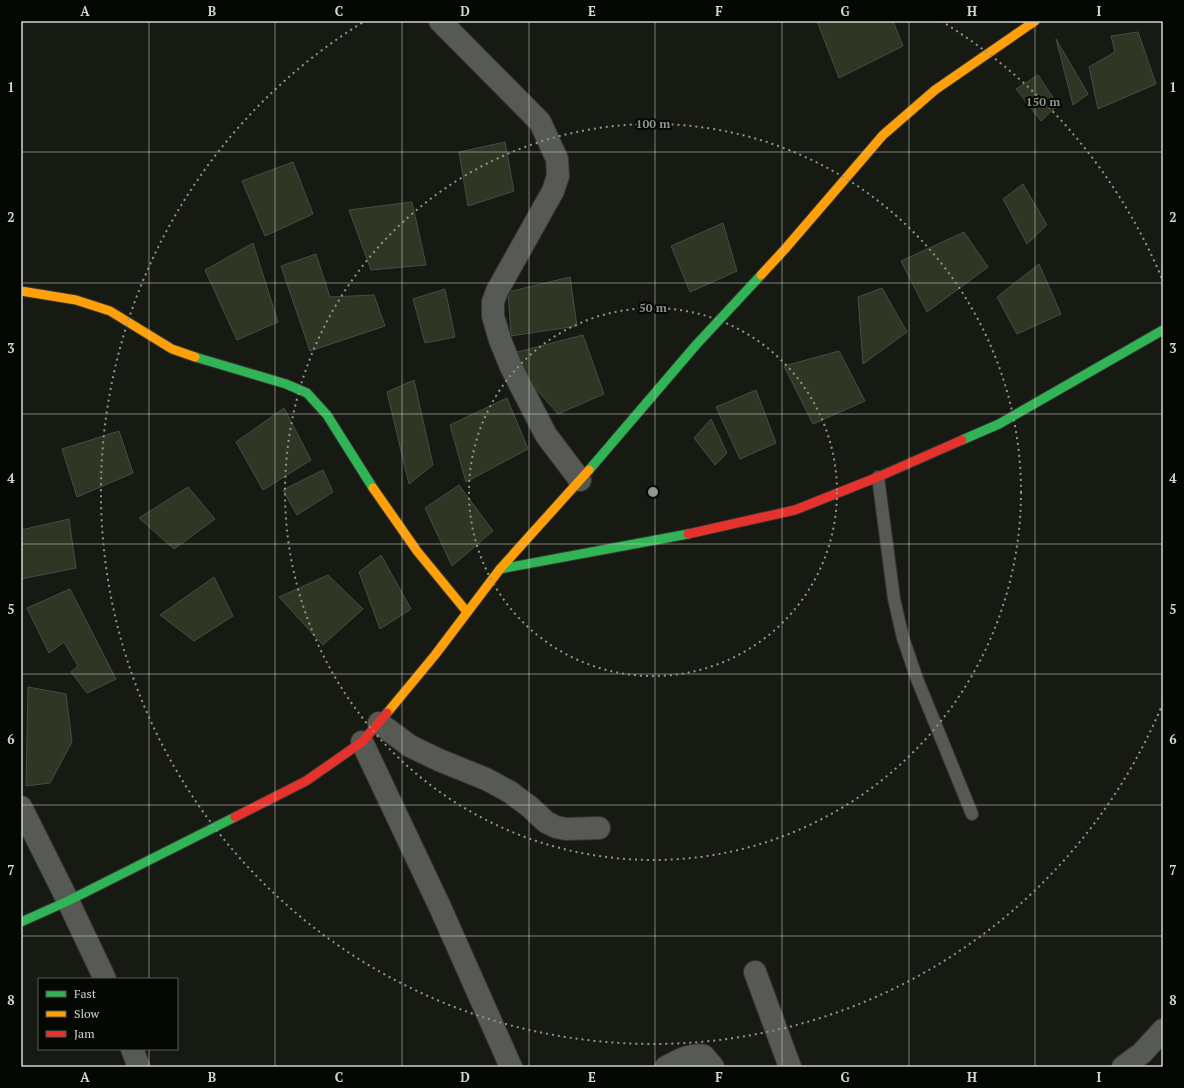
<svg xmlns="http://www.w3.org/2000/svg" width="1184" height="1088" font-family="'PT Serif',serif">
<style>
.building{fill:#2f3624;stroke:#484c46}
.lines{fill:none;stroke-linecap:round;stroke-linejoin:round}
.lane-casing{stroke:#353631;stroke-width:14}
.street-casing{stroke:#353631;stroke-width:24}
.fast-casing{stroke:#353631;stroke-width:11}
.slow-casing{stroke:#353631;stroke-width:11}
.jam-casing{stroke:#353631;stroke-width:11}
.lane{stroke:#565954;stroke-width:12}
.street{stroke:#565954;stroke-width:22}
.fast{stroke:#30b455;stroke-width:9}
.slow{stroke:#ff9f0a;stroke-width:9}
.jam{stroke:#e5322d;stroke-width:9}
.grid{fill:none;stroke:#d3d7cf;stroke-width:1;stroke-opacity:0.55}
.ring{fill:none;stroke:#91958d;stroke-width:2;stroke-dasharray:2 4}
.centre{fill:#91958d;stroke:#050703;stroke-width:2}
.ring-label{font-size:12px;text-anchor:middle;font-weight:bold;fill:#91958d;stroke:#050703;stroke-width:4;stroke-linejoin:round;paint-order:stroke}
.neatline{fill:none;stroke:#d3d7cf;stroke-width:1.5}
.grid-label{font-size:13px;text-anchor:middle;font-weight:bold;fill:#d3d7cf}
</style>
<rect width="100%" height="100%" fill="#171a13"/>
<!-- building -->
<g class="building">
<polygon points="817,21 893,21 903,46 839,78"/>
<polygon points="1138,32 1156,84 1098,109 1089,67 1115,52 1111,36"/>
<polygon points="1056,39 1088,94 1073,105"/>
<polygon points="1038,75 1058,105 1041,121 1016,89"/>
<polygon points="505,142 514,191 468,206 459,152"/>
<polygon points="293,162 313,214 265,236 242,181"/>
<polygon points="1023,184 1047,225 1027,244 1003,199"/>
<polygon points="412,202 426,265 371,270 349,210"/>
<polygon points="723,223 737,271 690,292 671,246"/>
<polygon points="964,232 988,267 927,312 901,261"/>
<polygon points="253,243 278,322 237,340 205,270"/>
<polygon points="316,254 330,297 374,295 385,326 310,351 281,266"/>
<polygon points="1039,264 1061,314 1017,334 997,297"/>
<polygon points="570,277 577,326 511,336 508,292"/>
<polygon points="882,288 907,332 863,364 858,297"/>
<polygon points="445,289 455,337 425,343 413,299"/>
<polygon points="583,335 604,394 558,414 506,355"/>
<polygon points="839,351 865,401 813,424 784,366"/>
<polygon points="414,380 433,465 409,484 387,392"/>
<polygon points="756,390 776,443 740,459 716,407"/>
<polygon points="507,398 528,449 466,482 450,425"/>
<polygon points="284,408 311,460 263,490 236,442"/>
<polygon points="711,419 727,453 715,465 694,438"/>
<polygon points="119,431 133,473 77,497 62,449"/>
<polygon points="323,470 333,492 297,515 283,490"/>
<polygon points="459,485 493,531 452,566 425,508"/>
<polygon points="188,487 215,519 174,549 139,518"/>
<polygon points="69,519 76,568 21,579 21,530"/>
<polygon points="381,555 411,609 380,629 359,572"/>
<polygon points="328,575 363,609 323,645 279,597"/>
<polygon points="214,577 233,616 194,641 160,615"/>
<polygon points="70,589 116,679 87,693 71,672 78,666 64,642 49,653 27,608"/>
<polygon points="28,687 66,694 72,742 50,783 26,786"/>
</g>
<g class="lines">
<defs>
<polyline id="lane" points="878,477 894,599 903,638 917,679 972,814"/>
<g id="street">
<polyline points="440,21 540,122 557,159 558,176 553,191 497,291 493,302 493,316 500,340 511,367 546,435 580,480"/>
<polyline points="379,723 410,746 439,760 486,779 510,792 530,807 546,822 556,827 566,829 599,828"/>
<polyline points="362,742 440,907 511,1067"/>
<polyline points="21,807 68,901 105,979"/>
<polyline points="755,972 790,1067"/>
<polyline points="132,1049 139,1067"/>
<path d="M 666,1067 C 678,1061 691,1053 704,1056 L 713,1067"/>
<polyline points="1123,1067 1142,1053 1163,1030"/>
</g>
<g id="fast">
<polyline points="195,357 286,384 307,393 327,415 373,488"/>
<polyline points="962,440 999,424 1163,330"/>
<polyline points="589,470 696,345 761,275"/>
<polyline points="500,569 688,534"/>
<polyline points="21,922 68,901 235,817"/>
</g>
<g id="slow">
<polyline points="761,275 785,249 883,135 935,90 1035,21"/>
<polyline points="21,291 76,300 110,311 172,349 195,357"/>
<polyline points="373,488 417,551 467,612"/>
<polyline points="387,713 435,655 500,569 589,470"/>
</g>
<g id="jam">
<polyline points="688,534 795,510 878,477 962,440"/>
<polyline points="235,817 306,781 362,742 387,713"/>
</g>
</defs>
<!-- lane casing -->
<use href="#lane" class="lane-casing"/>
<!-- street casing -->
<use href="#street" class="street-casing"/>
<!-- fast casing -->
<use href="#fast" class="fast-casing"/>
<!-- slow casing -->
<use href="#slow" class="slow-casing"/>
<!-- jam casing -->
<use href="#jam" class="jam-casing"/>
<!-- lane -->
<use href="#lane" class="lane"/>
<!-- street -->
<use href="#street" class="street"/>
<!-- fast -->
<use href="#fast" class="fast"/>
<!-- slow -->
<use href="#slow" class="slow"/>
<!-- jam -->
<use href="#jam" class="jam"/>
</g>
<!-- grid -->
<path class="grid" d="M 149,21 L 149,979M 275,21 L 275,1067M 402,21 L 402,1067M 529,21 L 529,1067M 655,21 L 655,1067M 782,21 L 782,1067M 909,21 L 909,1067M 1035,21 L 1035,1067M 21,152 L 1163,152M 21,283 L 1163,283M 21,414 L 1163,414M 21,544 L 1163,544M 21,674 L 1163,674M 21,805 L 1163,805M 21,936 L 1163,936M 149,1049 L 149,1067"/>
<!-- distance rings -->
<g class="ring">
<circle cx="653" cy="492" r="184"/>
<circle cx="653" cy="492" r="368"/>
<path d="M1163 703A552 552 0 1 1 365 21M941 21A552 552 0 0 1 1163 281"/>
</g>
<circle cx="653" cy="492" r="6" class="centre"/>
<g class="ring-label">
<text x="1043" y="106">150 m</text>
<text x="653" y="128">100 m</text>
<text x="653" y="312">50 m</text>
</g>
<!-- border -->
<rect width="1184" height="1088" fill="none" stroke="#050703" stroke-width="44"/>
<!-- legend -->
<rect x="38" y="978" width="140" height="72" fill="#050703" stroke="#575a55"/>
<rect x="46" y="991" width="20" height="6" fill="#30b455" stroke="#575a55"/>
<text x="74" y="998" font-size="12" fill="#d3d7cf">Fast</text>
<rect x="46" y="1011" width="20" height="6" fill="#ff9f0a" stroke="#575a55"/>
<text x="74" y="1018" font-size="12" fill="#d3d7cf">Slow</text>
<rect x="46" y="1031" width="20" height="6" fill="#e5322d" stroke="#575a55"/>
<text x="74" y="1038" font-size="12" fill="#d3d7cf">Jam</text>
<rect x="22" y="22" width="1140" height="1044" class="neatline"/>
<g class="grid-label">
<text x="85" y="16">A</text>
<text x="212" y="16">B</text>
<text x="339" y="16">C</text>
<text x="465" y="16">D</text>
<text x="592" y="16">E</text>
<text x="719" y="16">F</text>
<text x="845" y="16">G</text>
<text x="972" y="16">H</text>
<text x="1099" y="16">I</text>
<text x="11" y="92">1</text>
<text x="1173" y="92">1</text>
<text x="11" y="222">2</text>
<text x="1173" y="222">2</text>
<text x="11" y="353">3</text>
<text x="1173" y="353">3</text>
<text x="11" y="483">4</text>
<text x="1173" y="483">4</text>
<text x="11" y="614">5</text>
<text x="1173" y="614">5</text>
<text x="11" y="744">6</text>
<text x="1173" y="744">6</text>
<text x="11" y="875">7</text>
<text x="1173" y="875">7</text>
<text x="11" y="1005">8</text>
<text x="1173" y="1005">8</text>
<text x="85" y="1082">A</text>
<text x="212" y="1082">B</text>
<text x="339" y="1082">C</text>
<text x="465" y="1082">D</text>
<text x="592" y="1082">E</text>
<text x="719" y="1082">F</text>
<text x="845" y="1082">G</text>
<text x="972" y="1082">H</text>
<text x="1099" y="1082">I</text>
</g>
</svg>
